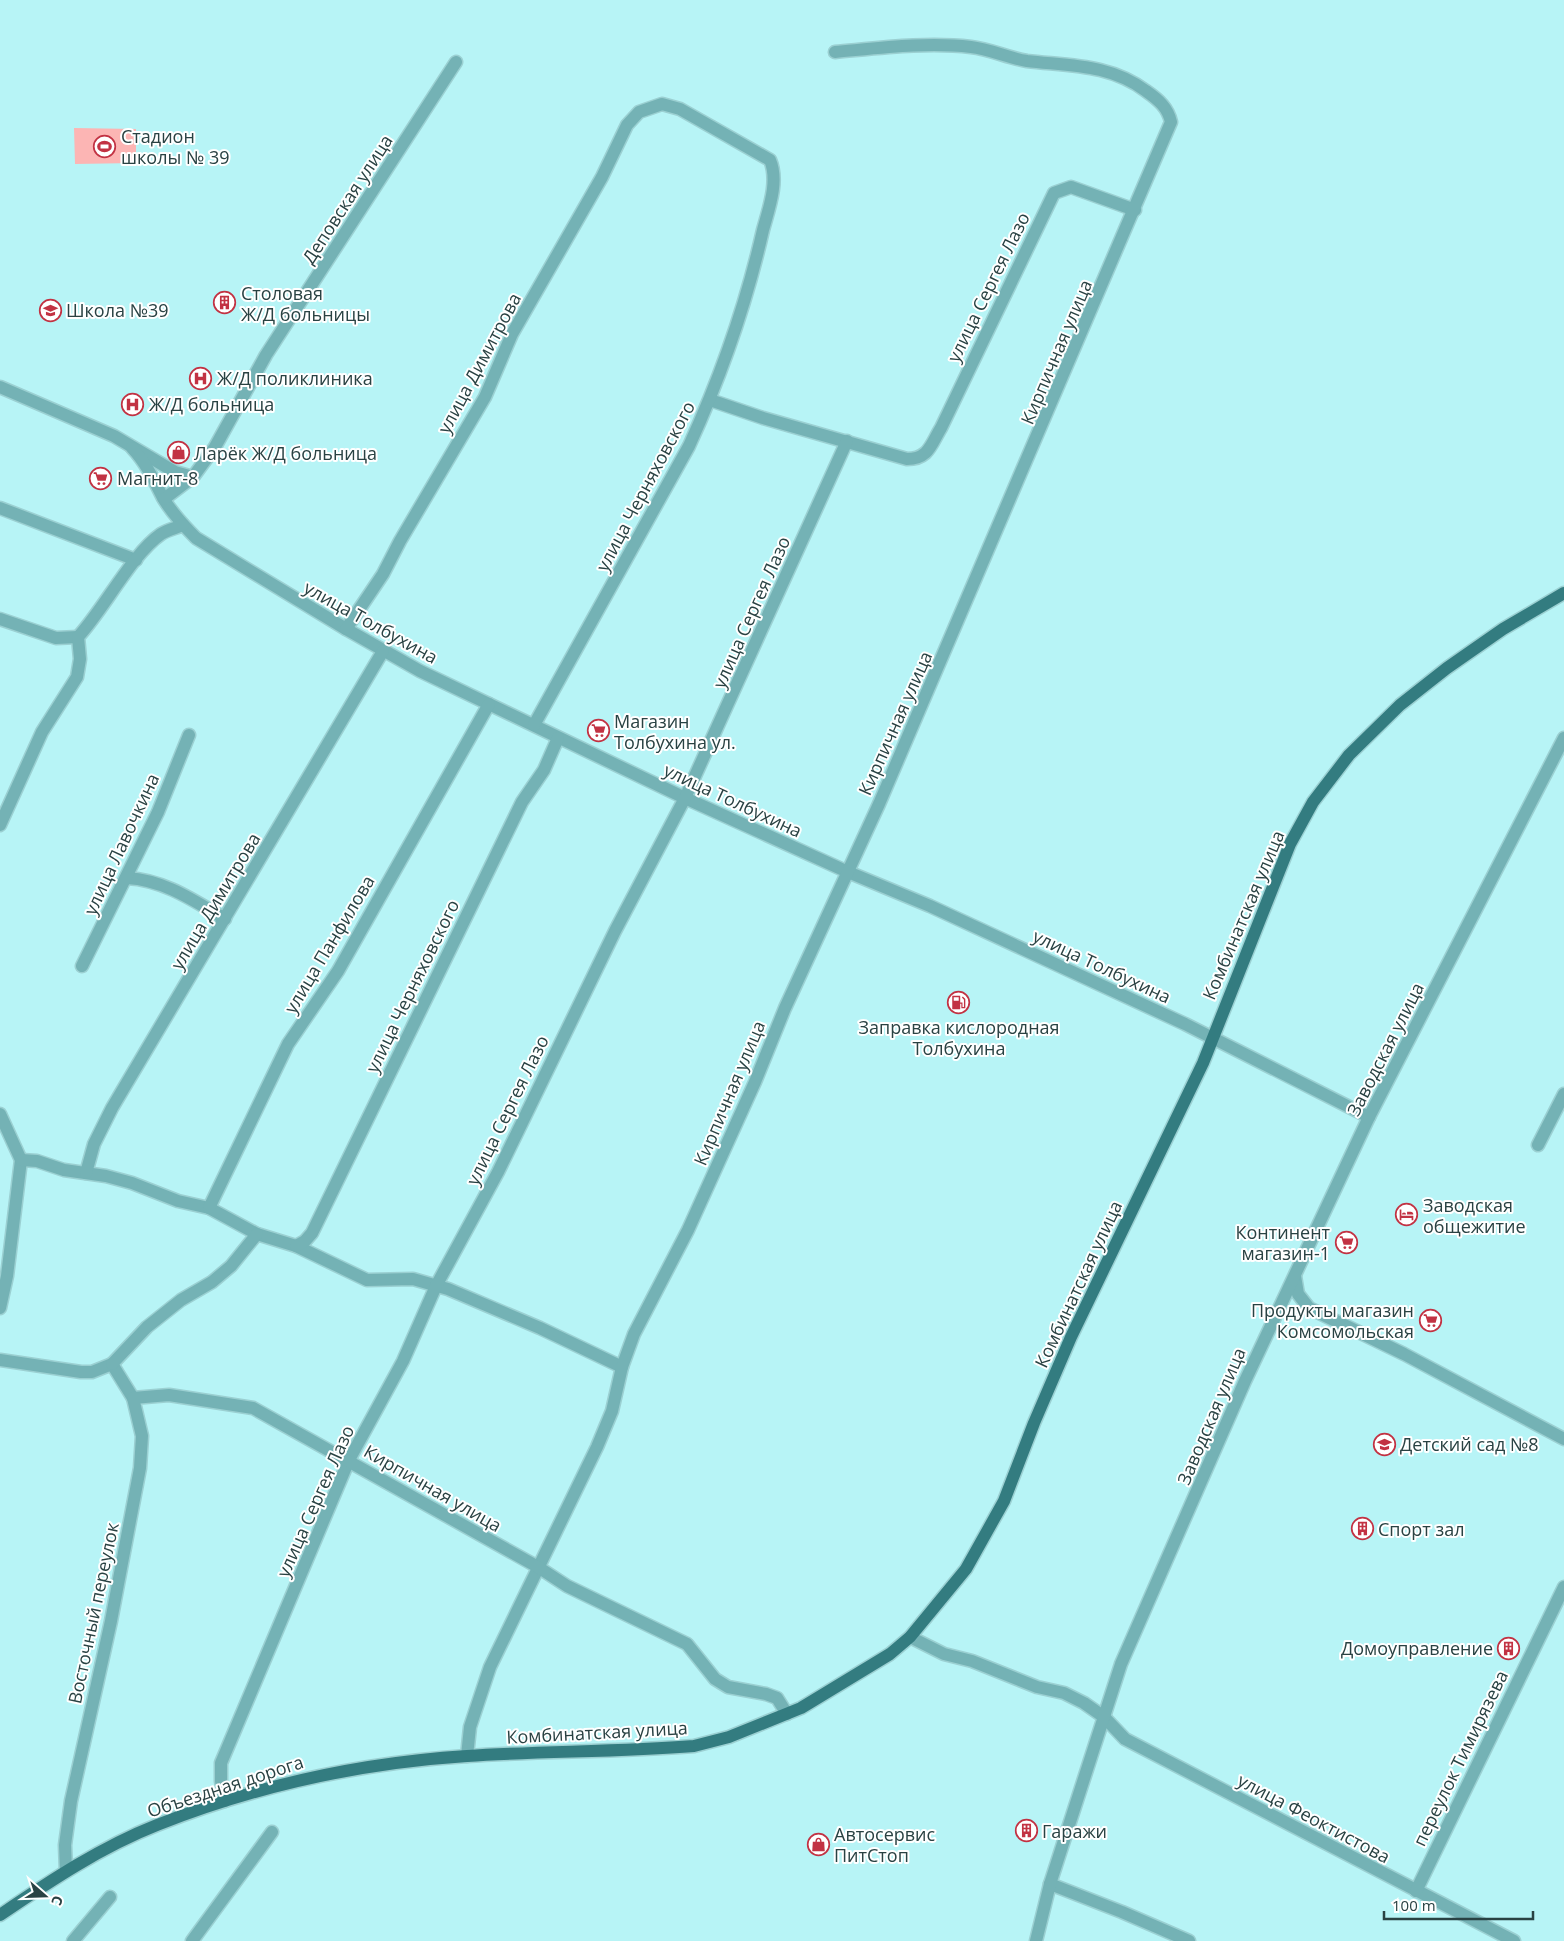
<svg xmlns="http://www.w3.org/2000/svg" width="1564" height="1941" font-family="'Open Sans',sans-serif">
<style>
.green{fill:#fcb5b4}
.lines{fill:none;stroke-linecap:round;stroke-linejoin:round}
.minor-casing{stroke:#9bd0d2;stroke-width:15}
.major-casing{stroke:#9bd0d2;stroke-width:15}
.minor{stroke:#74b2b5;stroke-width:12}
.major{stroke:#337c80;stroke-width:12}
.labels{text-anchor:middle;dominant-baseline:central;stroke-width:4;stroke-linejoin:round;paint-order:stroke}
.poi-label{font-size:18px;fill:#294243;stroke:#fff;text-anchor:start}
.street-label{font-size:18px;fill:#294243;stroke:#fff}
</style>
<rect width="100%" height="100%" fill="#b7f4f6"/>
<!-- green -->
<polygon class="green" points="74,128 136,129 136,163 75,164"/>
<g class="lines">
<defs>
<g id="minor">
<polyline points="0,387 114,436 175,472 193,477"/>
<path d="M 710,400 L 763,418 L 907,459 C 929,459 931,444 941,428 L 1054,193 L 1071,187 L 1135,210"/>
<path d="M 132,448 C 146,463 154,480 163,498 C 172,513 184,526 196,538 L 346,629 L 420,671 L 685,798 L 848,872 L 930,906 L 1185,1024 L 1369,1117"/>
<polyline points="164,499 193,477 215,447 266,355 456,62"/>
<polyline points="0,508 136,560"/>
<polyline points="0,619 56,638 78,637"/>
<path d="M 346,629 L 383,574 L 400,541 L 485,397 L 512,334 L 602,177 L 627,125 L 639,112 L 662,104 L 680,109 L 770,160 C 779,181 769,208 763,230 C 746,305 721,376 689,446 L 534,725"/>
<path d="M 0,825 L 42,732 L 77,677 L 80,659 L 78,637 C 104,609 132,554 161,534 C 167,530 176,528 183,525"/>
<path d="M 127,878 C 164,880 193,900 225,919"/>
<polyline points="82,966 158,812 189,735"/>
<polyline points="0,1114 21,1160 7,1276 0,1308"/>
<polyline points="1538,1145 1564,1094"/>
<polyline points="21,1160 37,1161 64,1170 106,1176 132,1183 178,1201 209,1208 257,1234 296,1246 367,1280 413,1279 448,1289 540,1328 622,1367"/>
<polyline points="86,1173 94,1144 112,1108 383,651"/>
<polyline points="209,1208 288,1044 338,971 489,704"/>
<polyline points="296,1246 305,1241 312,1233 522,802 544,770 558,738"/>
<polyline points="1295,1276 1298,1294 1309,1308 1404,1354 1564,1439"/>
<polyline points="0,1360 81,1372 92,1372 112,1364 133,1398"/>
<polyline points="112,1364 147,1327 181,1300 212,1282 231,1266 257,1234"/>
<polyline points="910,1637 944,1654 972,1661 1037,1687 1064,1693 1084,1703 1104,1717 1125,1739 1514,1941"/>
<path d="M 467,1756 L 470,1727 L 490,1667 L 597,1447 L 612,1411 L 622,1367 L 634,1334 L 688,1230 L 755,1082 L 785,1008 L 879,804 L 1171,122 C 1168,108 1159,100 1146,91 C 1110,64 1070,66 1027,61 C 1008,58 990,49 971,47 C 926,42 880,48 835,52"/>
<polyline points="225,1801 221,1781 221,1763 349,1460 403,1361 436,1286 498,1172 615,931 685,798 847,441"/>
<polyline points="66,1871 65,1845 71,1801 111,1621 140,1468 142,1436 133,1398 169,1395 253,1408 538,1567 567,1586 687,1644 715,1679 728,1687 766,1694 777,1698 787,1714"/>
<polyline points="1050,1884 1122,1912 1189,1941"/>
<polyline points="1416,1891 1564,1587"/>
<polyline points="73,1941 110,1897"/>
<polyline points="192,1941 272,1832"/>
<polyline points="1036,1941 1050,1884 1121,1664 1245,1381 1369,1117 1564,738"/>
</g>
<path id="major" d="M 0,1915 C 50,1881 101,1847 157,1825 C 258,1785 359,1763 467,1756 C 542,1751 618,1752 694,1746 L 729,1737 L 801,1708 L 890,1654 L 910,1637 L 966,1569 L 1004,1501 L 1034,1423 L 1071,1337 L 1203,1063 L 1290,844 L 1313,802 L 1349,755 L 1400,705 L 1447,668 L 1503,629 L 1564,593"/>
</defs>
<!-- minor casing -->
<use href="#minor" class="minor-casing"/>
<!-- major casing -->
<use href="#major" class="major-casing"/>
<!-- minor -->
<use href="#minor" class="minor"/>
<!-- major -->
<use href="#major" class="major"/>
</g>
<!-- icons -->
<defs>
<symbol id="stadium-ring" viewBox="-11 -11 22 22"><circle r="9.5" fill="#fff" stroke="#c23243" stroke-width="1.5"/><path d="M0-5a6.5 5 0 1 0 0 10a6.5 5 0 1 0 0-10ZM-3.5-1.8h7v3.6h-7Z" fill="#c23243"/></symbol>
<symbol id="building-ring" viewBox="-11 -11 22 22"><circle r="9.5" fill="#fff" stroke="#c23243" stroke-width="1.5"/><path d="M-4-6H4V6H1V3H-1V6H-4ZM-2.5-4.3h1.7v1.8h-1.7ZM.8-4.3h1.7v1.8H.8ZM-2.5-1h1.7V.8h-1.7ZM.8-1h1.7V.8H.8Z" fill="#c23243"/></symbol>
<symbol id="school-ring" viewBox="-11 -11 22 22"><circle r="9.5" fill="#fff" stroke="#c23243" stroke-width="1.5"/><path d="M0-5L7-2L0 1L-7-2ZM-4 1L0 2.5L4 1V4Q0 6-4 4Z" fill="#c23243"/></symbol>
<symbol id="hospital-ring" viewBox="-11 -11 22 22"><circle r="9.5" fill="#fff" stroke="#c23243" stroke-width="1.5"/><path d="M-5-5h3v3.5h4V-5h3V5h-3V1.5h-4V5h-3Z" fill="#c23243"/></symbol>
<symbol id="shop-ring" viewBox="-11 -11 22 22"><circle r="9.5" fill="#fff" stroke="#c23243" stroke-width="1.5"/><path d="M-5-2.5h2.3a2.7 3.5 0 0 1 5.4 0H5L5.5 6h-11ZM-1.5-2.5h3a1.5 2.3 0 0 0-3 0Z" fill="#c23243"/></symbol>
<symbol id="supermarket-ring" viewBox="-11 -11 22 22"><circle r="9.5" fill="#fff" stroke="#c23243" stroke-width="1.5"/><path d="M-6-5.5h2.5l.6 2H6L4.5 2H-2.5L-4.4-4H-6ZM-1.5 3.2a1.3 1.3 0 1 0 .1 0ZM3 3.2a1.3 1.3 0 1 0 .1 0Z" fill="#c23243"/></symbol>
<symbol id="fuel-ring" viewBox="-11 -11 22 22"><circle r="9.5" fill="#fff" stroke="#c23243" stroke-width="1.5"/><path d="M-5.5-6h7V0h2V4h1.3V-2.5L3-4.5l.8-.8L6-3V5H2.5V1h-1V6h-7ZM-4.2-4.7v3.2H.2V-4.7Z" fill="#c23243"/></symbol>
<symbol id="hotel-ring" viewBox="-11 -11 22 22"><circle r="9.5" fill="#fff" stroke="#c23243" stroke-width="1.5"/><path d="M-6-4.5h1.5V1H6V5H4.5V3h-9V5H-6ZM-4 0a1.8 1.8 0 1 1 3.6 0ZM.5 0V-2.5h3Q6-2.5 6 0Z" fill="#c23243"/></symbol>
</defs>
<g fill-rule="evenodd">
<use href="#stadium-ring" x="92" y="134" width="25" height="25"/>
<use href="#building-ring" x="212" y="290" width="25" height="25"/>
<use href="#school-ring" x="38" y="298" width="25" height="25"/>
<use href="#hospital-ring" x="188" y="366" width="25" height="25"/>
<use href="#hospital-ring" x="120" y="392" width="25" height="25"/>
<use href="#shop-ring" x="166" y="440" width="25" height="25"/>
<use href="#supermarket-ring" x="88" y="466" width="25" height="25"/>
<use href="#supermarket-ring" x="586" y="718" width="25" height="25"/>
<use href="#fuel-ring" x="946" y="990" width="25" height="25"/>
<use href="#hotel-ring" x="1394" y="1202" width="25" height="25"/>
<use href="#supermarket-ring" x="1334" y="1230" width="25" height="25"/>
<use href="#supermarket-ring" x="1418" y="1308" width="25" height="25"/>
<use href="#school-ring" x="1372" y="1432" width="25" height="25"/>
<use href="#building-ring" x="1350" y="1516" width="25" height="25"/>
<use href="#building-ring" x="1496" y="1636" width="25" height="25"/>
<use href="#building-ring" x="1014" y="1818" width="25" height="25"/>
<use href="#shop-ring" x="806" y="1832" width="25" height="25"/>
</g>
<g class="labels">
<!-- poi labels -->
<g class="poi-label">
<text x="121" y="136">Стадион<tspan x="121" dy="21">школы № 39</tspan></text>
<text x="241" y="293">Столовая<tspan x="241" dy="21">Ж/Д больницы</tspan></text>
<text x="66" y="310">Школа №39</text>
<text x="217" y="378">Ж/Д поликлиника</text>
<text x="149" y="404">Ж/Д больница</text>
<text x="194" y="453">Ларёк Ж/Д больница</text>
<text x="117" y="478">Магнит-8</text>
<text x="614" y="721">Магазин<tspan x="614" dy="21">Толбухина ул.</tspan></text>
<text x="959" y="1027" text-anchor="middle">Заправка кислородная<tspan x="959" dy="21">Толбухина</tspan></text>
<text x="1423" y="1205">Заводская<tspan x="1423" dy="21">общежитие</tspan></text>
<text x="1330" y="1232" text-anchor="end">Континент<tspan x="1330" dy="21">магазин-1</tspan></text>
<text x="1414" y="1310" text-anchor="end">Продукты магазин<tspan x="1414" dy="21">Комсомольская</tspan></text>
<text x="1400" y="1444">Детский сад №8</text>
<text x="1378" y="1529">Спорт зал</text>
<text x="1493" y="1648" text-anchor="end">Домоуправление</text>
<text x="1042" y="1831">Гаражи</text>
<text x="834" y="1834">Автосервис<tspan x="834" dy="21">ПитСтоп</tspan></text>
</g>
<!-- street labels -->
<g class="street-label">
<text transform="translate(347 199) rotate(-57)">Деповская улица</text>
<text transform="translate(988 287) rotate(-64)">улица Сергея Лазо</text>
<text transform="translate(1056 352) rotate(-67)">Кирпичная улица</text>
<text transform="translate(479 363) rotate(-62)">улица Димитрова</text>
<text transform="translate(645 486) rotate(-62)">улица Черняховского</text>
<text transform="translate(751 612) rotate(-66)">улица Сергея Лазо</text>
<text transform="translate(371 622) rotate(29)">улица Толбухина</text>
<text transform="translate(895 723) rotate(-66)">Кирпичная улица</text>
<text transform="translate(733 800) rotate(25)">улица Толбухина</text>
<text transform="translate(121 844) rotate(-65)">улица Лавочкина</text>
<text transform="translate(215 901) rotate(-59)">улица Димитрова</text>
<text transform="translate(1243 915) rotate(-67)">Комбинатская улица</text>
<text transform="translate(329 944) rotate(-59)">улица Панфилова</text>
<text transform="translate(1102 966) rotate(25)">улица Толбухина</text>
<text transform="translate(412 986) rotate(-64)">улица Черняховского</text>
<text transform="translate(1385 1049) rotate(-63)">Заводская улица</text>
<text transform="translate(729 1093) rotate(-67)">Кирпичная улица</text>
<text transform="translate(507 1110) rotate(-64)">улица Сергея Лазо</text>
<text transform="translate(1078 1284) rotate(-65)">Комбинатская улица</text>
<text transform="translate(1211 1416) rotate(-67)">Заводская улица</text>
<text transform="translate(433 1488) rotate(30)">Кирпичная улица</text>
<text transform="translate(315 1501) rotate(-66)">улица Сергея Лазо</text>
<text transform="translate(93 1613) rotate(-78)">Восточный переулок</text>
<text transform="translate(597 1732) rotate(-3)">Комбинатская улица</text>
<text transform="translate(1460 1758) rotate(-64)">переулок Тимирязева</text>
<text transform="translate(225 1786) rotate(-18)">Объездная дорога</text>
<text transform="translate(1314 1818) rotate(28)">улица Феоктистова</text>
</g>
</g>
<!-- north arrow -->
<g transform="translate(45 1896) rotate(110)" stroke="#ffffff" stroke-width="4" paint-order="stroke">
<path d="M0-4L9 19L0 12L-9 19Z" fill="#294243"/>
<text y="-8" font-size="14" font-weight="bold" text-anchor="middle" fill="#294243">С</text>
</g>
<!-- scale -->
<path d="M1384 1911v8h149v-8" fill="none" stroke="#294243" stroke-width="2.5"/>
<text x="1392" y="1911" font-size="15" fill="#294243" stroke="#ffffff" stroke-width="4" paint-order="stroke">100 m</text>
</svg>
